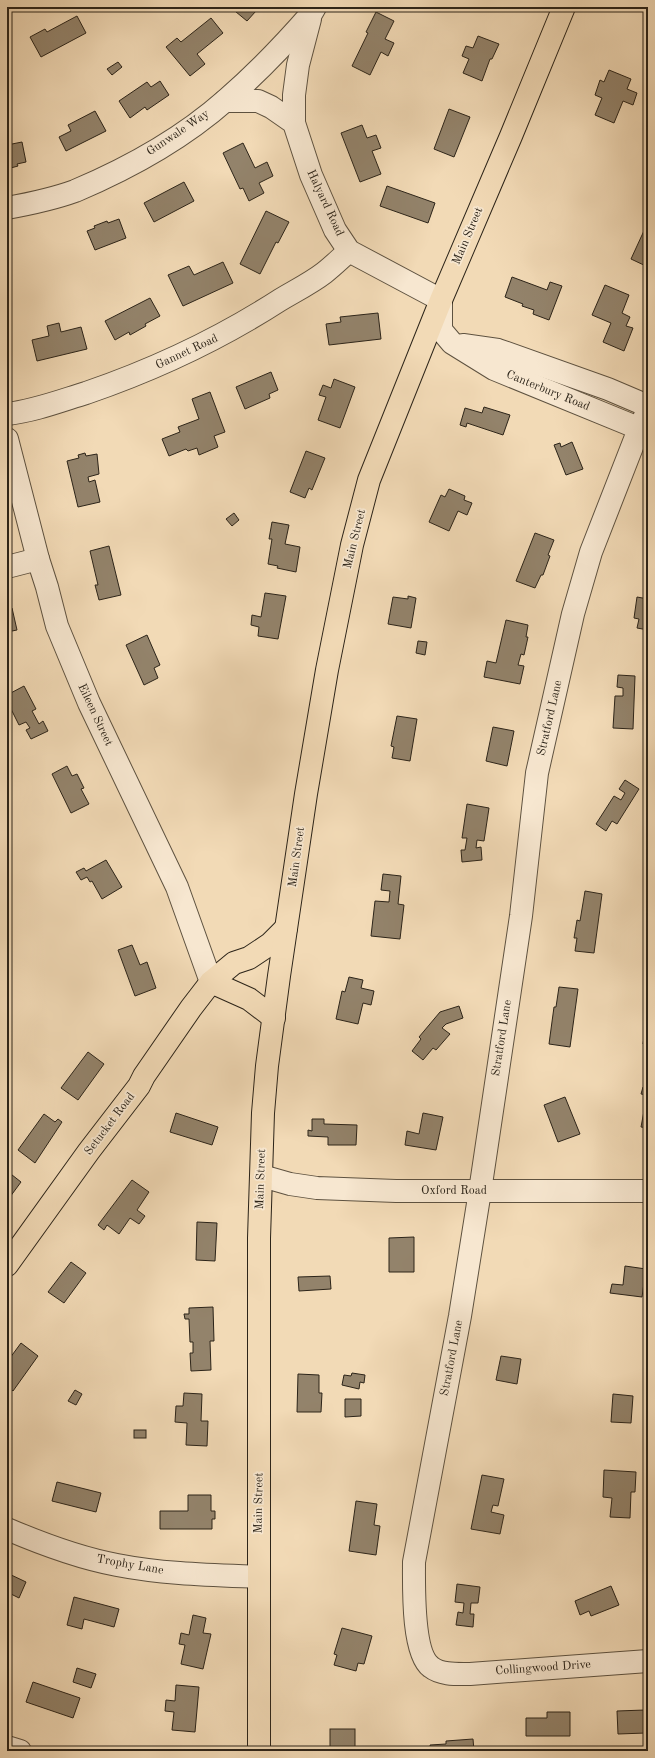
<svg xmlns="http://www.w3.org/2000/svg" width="655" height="1758" font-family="'Old Standard TT',serif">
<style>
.building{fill:#93836b;stroke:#2c2419}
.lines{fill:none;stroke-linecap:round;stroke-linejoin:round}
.minor-casing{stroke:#5e5240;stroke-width:24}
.major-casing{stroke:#2c2419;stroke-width:24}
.minor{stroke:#f7e7d0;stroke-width:22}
.major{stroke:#f2dab6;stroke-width:22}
.labels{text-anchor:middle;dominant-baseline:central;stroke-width:3.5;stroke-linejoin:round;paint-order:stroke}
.street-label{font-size:12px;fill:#2c2419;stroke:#f7e7d0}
</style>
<rect width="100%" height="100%" fill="#f2dab6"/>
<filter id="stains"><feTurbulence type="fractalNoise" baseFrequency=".005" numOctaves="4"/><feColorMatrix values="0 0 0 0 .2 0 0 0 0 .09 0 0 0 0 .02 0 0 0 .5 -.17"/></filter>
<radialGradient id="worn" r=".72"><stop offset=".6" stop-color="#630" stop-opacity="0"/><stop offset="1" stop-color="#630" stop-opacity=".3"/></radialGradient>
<!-- building -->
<g class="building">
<polygon points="230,7 256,7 254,9 256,11 247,21"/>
<polygon points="376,12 394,21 385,39 394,43 388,56 381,52 370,75 352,66 368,33 366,32"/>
<polygon points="77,16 86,33 41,57 30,37 45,29 47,32"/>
<polygon points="211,18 223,33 197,54 205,64 190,76 166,47 177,38 181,42"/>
<polygon points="478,36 499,44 492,59 490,59 482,81 463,73 469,59 462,56 466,46 473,48"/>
<polygon points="118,62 122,67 112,75 107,69"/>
<polygon points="609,70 631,79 627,89 637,93 633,105 623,101 614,123 595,115 602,98 595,95 600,80 604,82"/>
<polygon points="160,81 169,95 147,110 145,107 130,118 119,101 147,82 151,87"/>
<polygon points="449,109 470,117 454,157 434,149"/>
<polygon points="95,111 106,131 66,151 59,137 71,131 68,125"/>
<polygon points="362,125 367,138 376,135 381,148 372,151 381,174 360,182 341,133"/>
<polygon points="22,142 26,162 17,164 18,166 7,169 7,145"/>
<polygon points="243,143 255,168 267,162 273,176 259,183 264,193 249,201 243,188 240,189 223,153"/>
<polygon points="184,182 194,201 154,222 144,203"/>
<polygon points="387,186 435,203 428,223 380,206"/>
<polygon points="266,211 289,222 278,243 276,242 260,274 240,264"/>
<polygon points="119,219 126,238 95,250 87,231 95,228 94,226 107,221 108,223"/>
<polygon points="648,222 648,267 631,259"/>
<polygon points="223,262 233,283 183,306 168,275 189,266 194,275"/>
<polygon points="512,277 547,290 550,282 562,286 549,320 533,314 534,310 522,306 523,304 505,297"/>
<polygon points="605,285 629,295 622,313 630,317 626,326 633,328 624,351 603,342 611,323 592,315"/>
<polygon points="150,298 160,316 145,324 146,326 130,335 129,332 115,340 105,321"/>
<polygon points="378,313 381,339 329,345 326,324 341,322 340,317"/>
<polygon points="59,323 61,332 81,327 87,349 37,361 32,340 49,336 47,326"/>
<polygon points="271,372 278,390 269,394 270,398 245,409 236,387"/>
<polygon points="334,379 355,387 340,428 318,420 326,397 319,395 323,385 331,388"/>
<polygon points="210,392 225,432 214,436 218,447 199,455 197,448 188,451 186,449 169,456 162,439 180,432 178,427 199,419 192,399"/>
<polygon points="484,407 510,415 503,435 467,423 466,427 460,425 465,408 482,413"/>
<polygon points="572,442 583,469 566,475 554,445 560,443 561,447"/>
<polygon points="306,451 325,458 312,490 309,488 305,498 290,492"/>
<polygon points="85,453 86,456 97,454 99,474 88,477 89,482 95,480 100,502 78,507 67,461 79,458 78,455"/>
<polygon points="449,489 465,496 464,500 472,503 467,515 458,511 449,531 429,522 441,495 445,497"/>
<polygon points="234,513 239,520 232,526 226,519"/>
<polygon points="272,522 289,525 285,544 300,547 296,572 277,568 278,566 268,564 272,539 269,539"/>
<polygon points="535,533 554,540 548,555 550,556 543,575 541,575 535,588 516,581"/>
<polygon points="109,546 121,595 99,600 95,585 98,585 90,551"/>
<polygon points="265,593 286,596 278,639 258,636 259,627 251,625 252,615 261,617"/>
<polygon points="408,596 416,598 411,628 388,624 393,597 408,599"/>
<polygon points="637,597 648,599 648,630 637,628 639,619 634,618"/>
<polygon points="12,608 17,630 7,632 7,609"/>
<polygon points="506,620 528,625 526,637 528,637 524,655 521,654 518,665 524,666 520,684 484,677 487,661 496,663"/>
<polygon points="147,635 160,665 154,668 158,678 144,685 126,645"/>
<polygon points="418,641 427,642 425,655 416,653"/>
<polygon points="618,675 635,676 633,729 613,728 615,696 623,696 623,688 617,687"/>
<polygon points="24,686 36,709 32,711 39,724 43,721 48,731 31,739 26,730 30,728 26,722 19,725 7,701 7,695"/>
<polygon points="397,716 417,719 410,761 392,758 394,747 391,746"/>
<polygon points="493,727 514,731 507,766 486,761"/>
<polygon points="67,766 72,776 77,774 84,788 81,789 89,804 71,813 52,774"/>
<polygon points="625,780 639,789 617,824 612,821 606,831 596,824 614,796 621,800 625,793 619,789"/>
<polygon points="467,804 489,808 484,841 477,840 476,848 481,847 482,860 462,862 461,850 465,850 467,838 462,838"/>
<polygon points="106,860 122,887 102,899 92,881 90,882 87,877 81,880 76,872 84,868 86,871"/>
<polygon points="383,874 401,876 398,904 404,905 400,939 371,936 375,901 389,902 390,891 381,890"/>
<polygon points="585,891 602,894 594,953 575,951 577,938 574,938 577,920 580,921"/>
<polygon points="132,945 140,965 147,962 156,988 135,996 118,950"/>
<polygon points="349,977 363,980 361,988 374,991 371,1005 363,1003 358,1024 336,1019 342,991 345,992"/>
<polygon points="559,987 578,989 570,1047 549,1044 554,1007 556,1007"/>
<polygon points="459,1006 463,1018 446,1024 442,1028 450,1034 436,1050 433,1048 423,1060 412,1051 421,1039 419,1037 440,1012"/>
<polygon points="645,1030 648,1030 648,1045 643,1044"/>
<polygon points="88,1052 104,1064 78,1100 61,1088"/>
<polygon points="643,1087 648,1088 648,1128 641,1127 647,1095 641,1094"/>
<polygon points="565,1097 580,1134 558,1142 544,1105"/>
<polygon points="176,1113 218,1127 212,1145 170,1132"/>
<polygon points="423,1113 443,1117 436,1150 405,1145 407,1131 419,1134"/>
<polygon points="44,1114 55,1122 58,1119 62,1122 35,1163 18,1150"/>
<polygon points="312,1119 324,1119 324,1124 357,1125 356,1145 328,1145 328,1137 308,1136 308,1130 312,1131"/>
<polygon points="7,1171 21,1182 7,1201"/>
<polygon points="132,1180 149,1192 137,1210 145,1216 139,1224 130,1218 119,1234 107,1225 104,1230 98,1225"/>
<polygon points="197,1222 217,1223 215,1261 196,1260"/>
<polygon points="414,1237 414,1272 389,1272 389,1238"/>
<polygon points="71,1262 86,1273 64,1303 48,1292"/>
<polygon points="625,1266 646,1269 642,1297 610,1293 612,1284 623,1285"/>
<polygon points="330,1276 331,1289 299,1291 298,1277"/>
<polygon points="213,1307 214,1341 210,1341 211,1370 191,1371 190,1353 193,1353 193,1342 190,1342 189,1319 185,1319 184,1314 189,1314 189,1308"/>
<polygon points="21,1343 38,1356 13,1391 7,1386 7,1362"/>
<polygon points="501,1356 521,1359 517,1384 496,1380"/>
<polygon points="352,1373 365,1375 364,1383 360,1382 359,1389 342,1385 344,1375 351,1376"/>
<polygon points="298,1374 319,1375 319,1393 322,1393 321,1412 297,1412"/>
<polygon points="75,1390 82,1394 76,1405 68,1401"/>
<polygon points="184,1393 202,1394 201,1421 208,1421 207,1446 186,1445 187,1423 175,1422 176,1406 183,1406"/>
<polygon points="613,1394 633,1396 631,1423 611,1422"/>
<polygon points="345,1399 361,1399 361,1416 345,1417"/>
<rect x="134" y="1430" width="12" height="8"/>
<polygon points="604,1470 636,1472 635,1492 631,1492 630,1518 610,1517 612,1498 603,1497"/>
<polygon points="482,1475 504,1479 498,1506 493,1505 491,1512 504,1515 500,1534 471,1529"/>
<polygon points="57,1482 101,1493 96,1512 52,1501"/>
<polygon points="188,1495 211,1495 211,1511 215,1511 215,1519 212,1519 212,1529 160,1529 160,1511 188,1511"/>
<polygon points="356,1501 377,1504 374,1525 380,1526 376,1555 349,1551"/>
<polygon points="7,1573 26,1582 19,1598 7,1592"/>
<polygon points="457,1584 480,1587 478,1603 471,1603 470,1614 474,1614 473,1627 456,1625 458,1612 463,1613 464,1603 455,1602"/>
<polygon points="611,1586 619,1605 591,1616 589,1611 580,1615 575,1601"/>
<polygon points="74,1597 119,1609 114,1627 84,1619 82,1629 67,1625"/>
<polygon points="193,1615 206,1618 203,1633 211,1634 203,1669 181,1664 185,1645 179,1644 181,1633 189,1635"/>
<polygon points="342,1628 372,1636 364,1664 358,1663 356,1671 334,1665 337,1655 334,1654"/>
<polygon points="77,1668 96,1674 91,1688 73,1682"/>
<polygon points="33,1682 80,1698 73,1718 26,1702"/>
<polygon points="176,1685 199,1687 195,1732 172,1730 174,1712 165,1711 166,1700 175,1701"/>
<polygon points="645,1710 645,1721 648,1721 648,1729 646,1729 646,1733 618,1734 617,1711"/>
<polygon points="547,1712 570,1712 570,1736 526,1736 526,1718 547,1718"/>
<rect x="330" y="1729" width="25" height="22"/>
<polygon points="473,1739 474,1751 431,1751 430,1745 446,1744 446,1741"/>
</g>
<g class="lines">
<defs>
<g id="minor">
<polyline points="225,101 258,101 271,107 294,123 311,175 335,230 349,251 441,300 441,330 452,343 494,369 648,432"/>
<polyline points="294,123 294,95 298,65 310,19"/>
<path d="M 7,208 C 29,204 53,199 75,191 C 127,169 183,138 226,100 C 256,74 284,45 311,14 L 315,7"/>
<polyline points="463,345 498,350 608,389 648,406"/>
<path d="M 648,410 L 639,429 L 591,552 L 573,614 L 537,773 L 521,916 L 480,1191 L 460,1316 L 414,1562 C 414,1585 412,1653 431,1667 C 441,1675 457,1674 470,1674 L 648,1661"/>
<path d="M 7,414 C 34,411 60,401 86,393 C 156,369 218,340 280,300 C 295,291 311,283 324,273 C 333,266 341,258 349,251"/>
<polyline points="7,439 38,559 47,587 57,626 89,703 177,887 211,982"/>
<polyline points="7,567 38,559"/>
<polyline points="262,1176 290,1184 317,1188 396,1191 648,1191"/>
<path d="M 7,1529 C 42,1544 79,1558 117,1565 C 163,1574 211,1575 259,1577"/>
<polyline points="7,1747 20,1751"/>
</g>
<g id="major">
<polyline points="211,982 249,999 274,1018"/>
<polyline points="7,1265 89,1151 139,1086 144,1076 191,1008 211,982 234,963 249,958 270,944 286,928"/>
<polyline points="259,1751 259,1238 263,1113 267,1066 279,976 306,794 327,670 352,545 369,480 441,300 511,136 564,7"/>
</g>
</defs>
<!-- minor casing -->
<use href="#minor" class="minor-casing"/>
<!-- major casing -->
<use href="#major" class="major-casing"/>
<!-- minor -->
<use href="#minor" class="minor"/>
<!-- major -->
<use href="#major" class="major"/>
</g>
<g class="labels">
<!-- street labels -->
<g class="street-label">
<text transform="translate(178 133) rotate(-34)">Gunwale Way</text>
<text transform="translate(325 203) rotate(65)">Halyard Road</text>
<text transform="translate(468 236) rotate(-67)">Main Street</text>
<text transform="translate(187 352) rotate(-25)">Gannet Road</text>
<text transform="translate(548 391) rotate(22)">Canterbury Road</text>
<text transform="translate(355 539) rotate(-76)">Main Street</text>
<text transform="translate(95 715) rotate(65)">Eileen Street</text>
<text transform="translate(550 718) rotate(-77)">Stratford Lane</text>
<text transform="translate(297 857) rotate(-82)">Main Street</text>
<text transform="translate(502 1038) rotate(-81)">Stratford Lane</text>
<text transform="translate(110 1124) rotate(-53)">Setucket Road</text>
<text transform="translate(261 1179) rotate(-88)">Main Street</text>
<text x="454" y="1191">Oxford Road</text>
<text transform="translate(452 1358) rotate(-79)">Stratford Lane</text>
<text transform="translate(259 1503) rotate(-89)">Main Street</text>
<text transform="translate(130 1565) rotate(10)">Trophy Lane</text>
<text transform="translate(543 1668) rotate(-4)">Collingwood Drive</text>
</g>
</g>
<!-- margin -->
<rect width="655" height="1758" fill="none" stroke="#f2dab6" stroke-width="24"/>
<rect x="8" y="8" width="639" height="1742" fill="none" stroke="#2c2419" stroke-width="2"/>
<rect x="12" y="12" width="631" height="1734" fill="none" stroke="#2c2419"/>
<rect width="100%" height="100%" filter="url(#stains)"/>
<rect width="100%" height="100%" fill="url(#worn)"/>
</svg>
